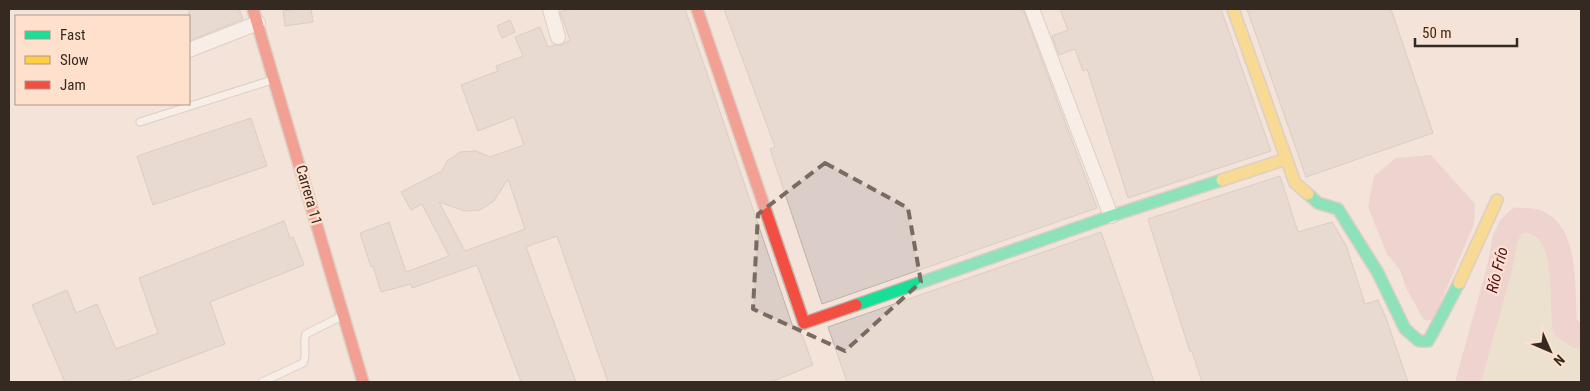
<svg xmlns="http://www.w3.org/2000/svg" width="1590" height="391" font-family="'Roboto Condensed',sans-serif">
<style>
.green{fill:#e4dcc2}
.water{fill:#e8bfc3}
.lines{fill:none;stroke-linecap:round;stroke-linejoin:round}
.river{stroke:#e8bfc3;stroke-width:25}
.building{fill:#dbcdc7;stroke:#bfb1ab;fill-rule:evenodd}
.lane-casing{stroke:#c2b5ac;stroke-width:9}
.street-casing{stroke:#c2b5ac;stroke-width:16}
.fast-casing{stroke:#c2b5ac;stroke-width:14}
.slow-casing{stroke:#c2b5ac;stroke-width:14}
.jam-casing{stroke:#c2b5ac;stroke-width:14}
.lane{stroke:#fdfbf9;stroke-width:7}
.street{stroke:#fdfbf9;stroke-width:14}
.fast{stroke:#16e098;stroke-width:11}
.slow{stroke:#ffcf43;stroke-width:11}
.jam{stroke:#f24e42;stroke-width:11}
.marked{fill:none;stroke:#786b62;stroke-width:4;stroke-dasharray:10 6;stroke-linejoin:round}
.labels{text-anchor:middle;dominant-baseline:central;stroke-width:4.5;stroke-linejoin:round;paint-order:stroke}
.street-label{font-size:15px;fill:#352a22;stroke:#ffe0cc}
.water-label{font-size:16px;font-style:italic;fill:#4f1327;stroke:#ffe0cc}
</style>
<rect width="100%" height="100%" fill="#f3e3d8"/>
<!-- green -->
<path class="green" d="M 1518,220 C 1524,221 1533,220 1537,223 C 1569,237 1561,298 1565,327 L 1578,336 L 1581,336 L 1581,382 L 1468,382 L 1499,270 L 1505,239 L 1510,228 Z"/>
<!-- water -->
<polygon class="water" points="1431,155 1475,204 1474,224 1433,320 1424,320 1406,288 1400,270 1387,254 1368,207 1374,176 1396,158"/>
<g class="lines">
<!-- river -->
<path class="river" d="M 1468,382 L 1499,270 L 1505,239 L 1510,228 L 1518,220 C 1524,221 1533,220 1538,223 C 1569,237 1561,298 1565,327 L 1578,336 L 1581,336"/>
</g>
<!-- building -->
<g class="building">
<polygon points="189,9 239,9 243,19 189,41"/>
<polygon points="298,9 311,9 313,22 285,26 283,11"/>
<path d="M 571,9 L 685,9 L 793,327 L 797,332 L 802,335 L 813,365 L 771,382 L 608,382 L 557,236 L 526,247 L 576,382 L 521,382 L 477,265 L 412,288 L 411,284 L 381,292 L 373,266 L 371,267 L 360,233 L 389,222 L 406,272 L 449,256 L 422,204 L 411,210 L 401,192 L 442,171 L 447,161 L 460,152 L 476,151 L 490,157 L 524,145 L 514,117 L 478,131 L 461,85 L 498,71 L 496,66 L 523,56 L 515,37 L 540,27 L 548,47 L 555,45 L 561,45 L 570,40 L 560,12 ZM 508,179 L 525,229 L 465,251 L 439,202 L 465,211 L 480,210 L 494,201 Z"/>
<polygon points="724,9 1023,9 1097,208 822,304 770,149 775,147"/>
<polygon points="1060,9 1221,9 1271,151 1128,198 1087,69 1083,71 1075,49 1059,55 1052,36 1068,30"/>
<polygon points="1247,9 1391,9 1433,133 1306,177"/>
<polygon points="510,20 515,32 502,38 497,26"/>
<polygon points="251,118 267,166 153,205 137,156"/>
<polygon points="1280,176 1298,232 1332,222 1346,245 1365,304 1378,300 1386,318 1408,382 1202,382 1192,351 1190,352 1148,219"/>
<polygon points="284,221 290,238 293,237 304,265 210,302 225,344 124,382 65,382 32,305 67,290 76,313 97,304 116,349 158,333 139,278"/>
<polygon points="1101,232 1154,382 847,382 828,327"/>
</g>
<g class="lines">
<defs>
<g id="lane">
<polyline points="140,122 272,80"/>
<path d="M 262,382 L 303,363 C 308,354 302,343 306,334 L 342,316"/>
</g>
<g id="street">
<polyline points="552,9 550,9 558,37"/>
<polyline points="1032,9 1111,216"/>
<polyline points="189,50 258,23"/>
</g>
<g id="fast">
<polyline points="1308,194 1318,203 1338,209 1378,273 1405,329 1419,341 1428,341 1431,336 1459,283"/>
<polyline points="856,305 1111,216 1222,180"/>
</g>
<g id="slow">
<polyline points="1233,9 1295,183 1308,194"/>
<polyline points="1222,180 1286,159"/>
<polyline points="1459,283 1497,200"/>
</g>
<g id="jam">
<polyline points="253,9 363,382"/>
<polyline points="697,9 804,323 856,305"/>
</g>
</defs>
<!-- lane casing -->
<use href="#lane" class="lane-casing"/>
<!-- street casing -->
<use href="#street" class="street-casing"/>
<!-- fast casing -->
<use href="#fast" class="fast-casing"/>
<!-- slow casing -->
<use href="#slow" class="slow-casing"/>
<!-- jam casing -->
<use href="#jam" class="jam-casing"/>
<!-- lane -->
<use href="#lane" class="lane"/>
<!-- street -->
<use href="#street" class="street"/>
<!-- fast -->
<use href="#fast" class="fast"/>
<!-- slow -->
<use href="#slow" class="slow"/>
<!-- jam -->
<use href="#jam" class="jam"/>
</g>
<!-- marked area -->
<path d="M0 0H1590V391H0ZM 825,163 L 908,208 L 921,282 L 845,351 L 753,309 L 758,214 Z" fill="#f3e3d8" fill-opacity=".55" fill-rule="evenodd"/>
<path class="marked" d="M 825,163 L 908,208 L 921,282 L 845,351 L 753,309 L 758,214 Z"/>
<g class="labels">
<!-- street labels -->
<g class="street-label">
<text transform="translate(309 195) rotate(74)">Carrera 11</text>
</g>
<!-- water labels -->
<g class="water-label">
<text transform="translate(1497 270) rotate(-76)">Río Frío</text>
</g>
</g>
<!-- border -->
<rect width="1590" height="391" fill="none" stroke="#352a22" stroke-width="20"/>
<!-- legend -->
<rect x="15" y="15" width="175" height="90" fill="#ffe0cc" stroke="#ae9788"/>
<rect x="25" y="31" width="25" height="8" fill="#16e098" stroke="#ae9788"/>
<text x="60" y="40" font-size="15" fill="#352a22">Fast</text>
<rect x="25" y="56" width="25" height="8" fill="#ffcf43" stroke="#ae9788"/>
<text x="60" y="65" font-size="15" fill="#352a22">Slow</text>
<rect x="25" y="81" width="25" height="8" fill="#f24e42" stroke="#ae9788"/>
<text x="60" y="90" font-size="15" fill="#352a22">Jam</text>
<!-- north arrow -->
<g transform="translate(1550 351) rotate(135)" stroke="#ffe0cc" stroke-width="4" paint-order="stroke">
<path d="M0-4L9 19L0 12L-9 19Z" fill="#352a22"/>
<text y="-8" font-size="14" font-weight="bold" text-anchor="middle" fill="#352a22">N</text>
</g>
<!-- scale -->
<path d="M1415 38v8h102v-8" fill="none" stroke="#352a22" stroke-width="2.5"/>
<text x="1422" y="38" font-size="15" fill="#352a22" stroke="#ffe0cc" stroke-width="4" paint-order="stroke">50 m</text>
</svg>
